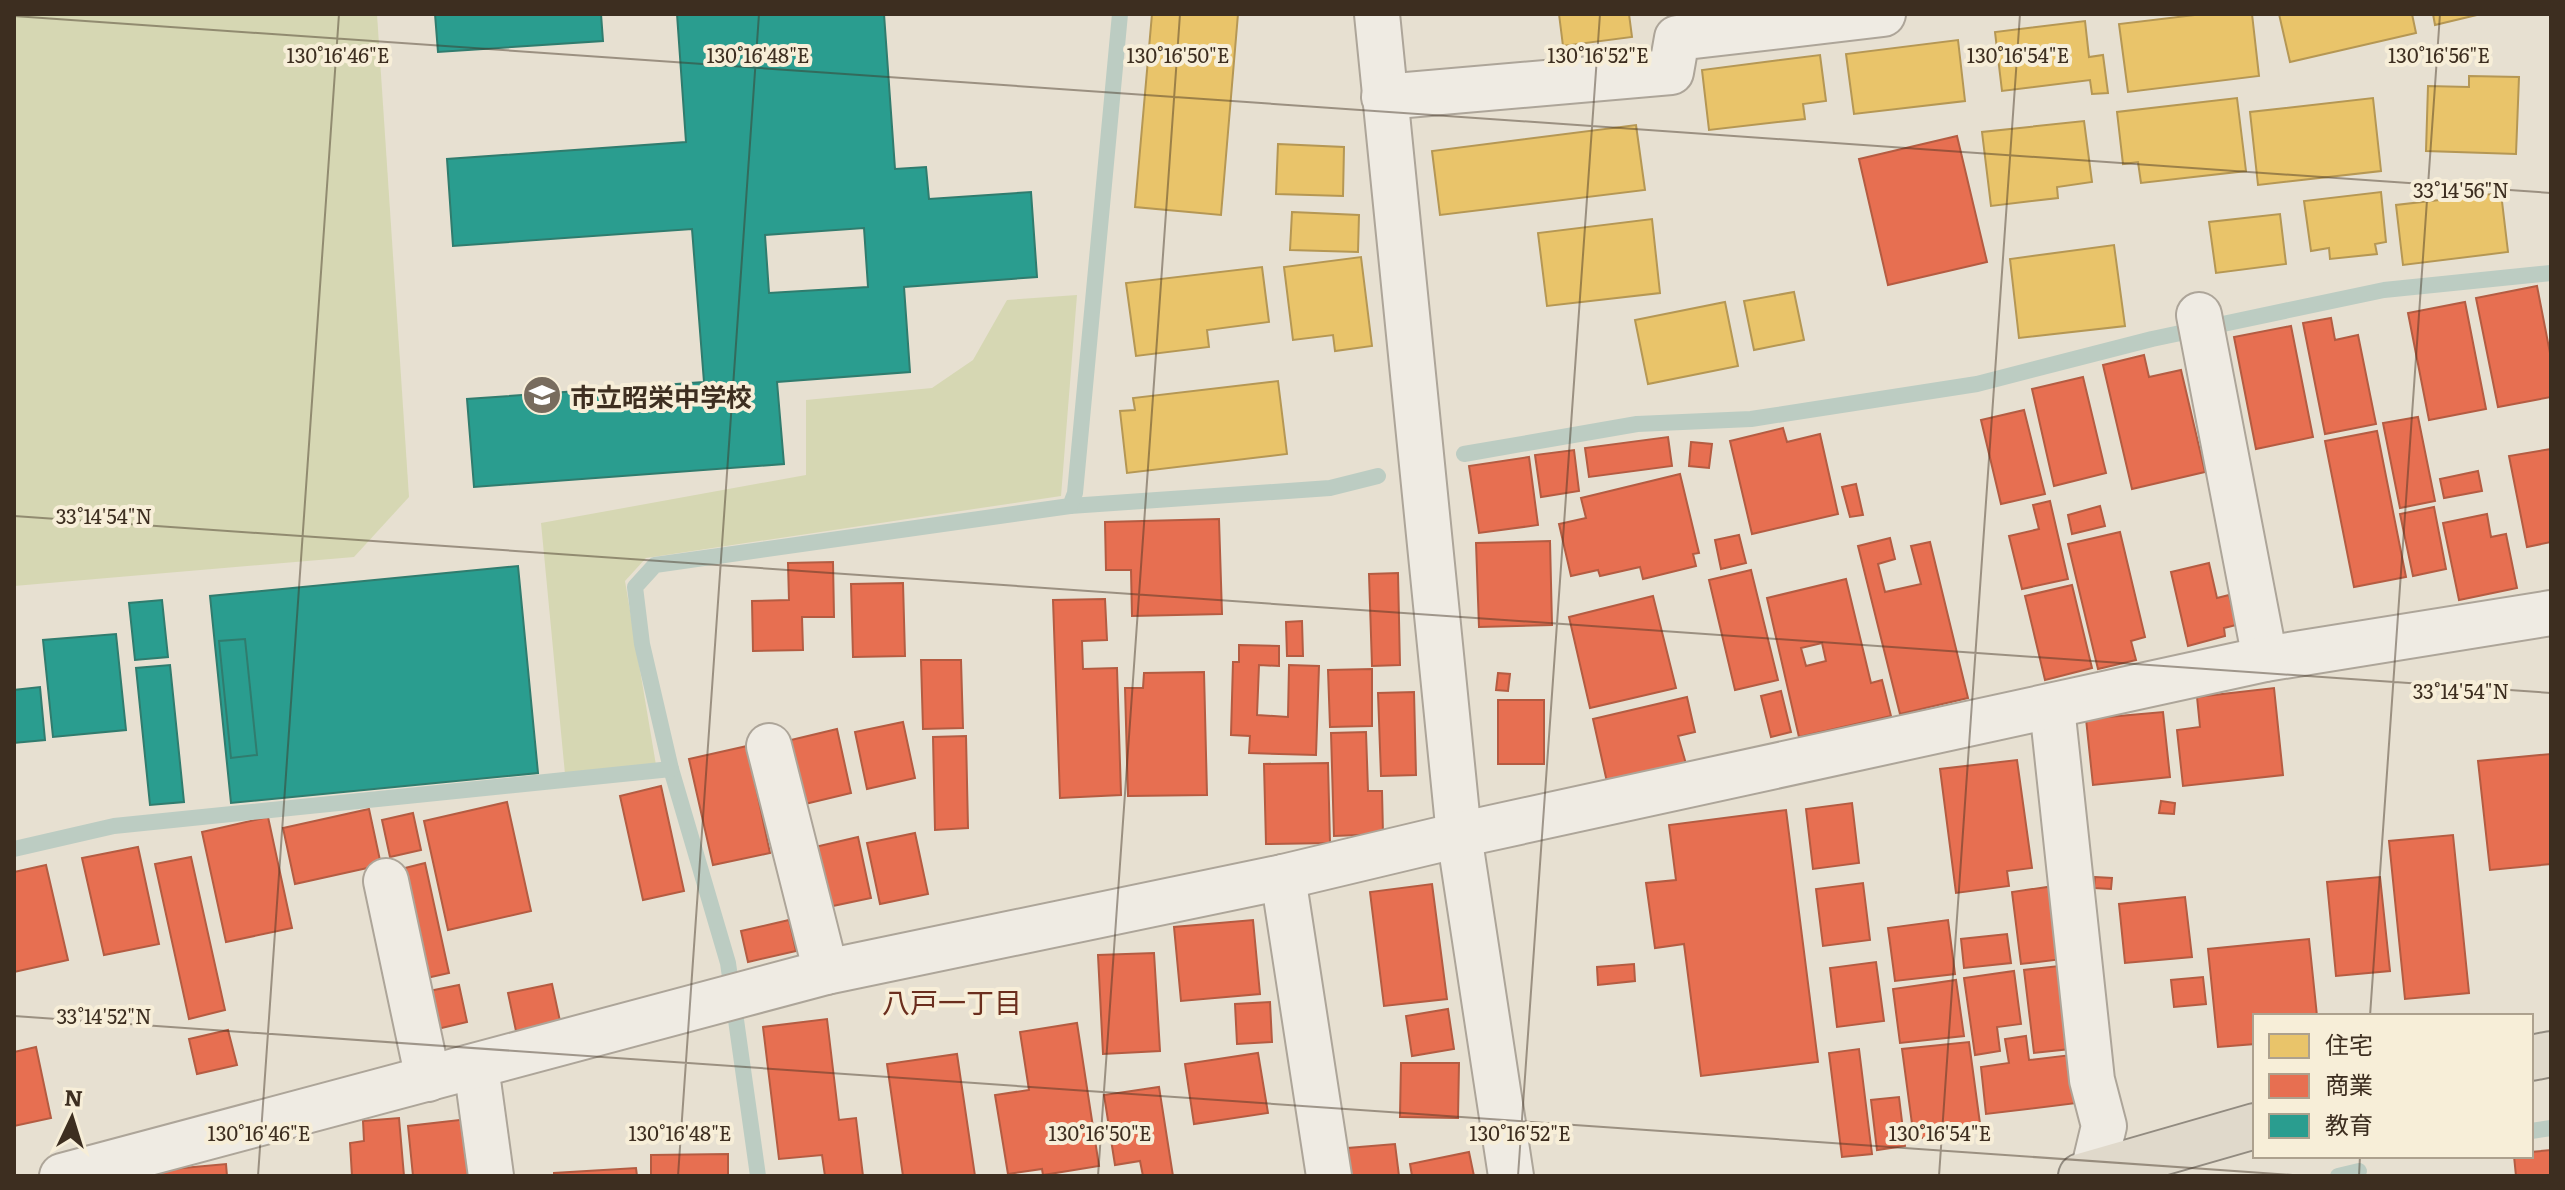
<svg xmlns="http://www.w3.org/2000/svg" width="2565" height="1190" font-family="Literata,'Noto Sans JP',serif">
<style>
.green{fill:#d6d7b3}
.homes{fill:#e9c46a;stroke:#b59754;stroke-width:2}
.shops{fill:#e76f51;stroke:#b45c42;stroke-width:2;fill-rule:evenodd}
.schools{fill:#2a9d8f;stroke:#307c6e;stroke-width:2;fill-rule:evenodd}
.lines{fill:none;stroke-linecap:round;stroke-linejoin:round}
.stream{stroke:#bcccc2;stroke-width:16}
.minor-casing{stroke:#ada599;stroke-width:48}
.trunk-casing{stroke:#928b80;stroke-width:48}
.minor{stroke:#efebe3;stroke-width:44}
.trunk{stroke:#e0d9cb;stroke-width:44}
.ticks{fill:none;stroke:#3d2e20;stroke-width:2;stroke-opacity:0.45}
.labels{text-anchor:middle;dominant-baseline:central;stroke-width:8;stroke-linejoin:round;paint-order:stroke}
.poi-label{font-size:26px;font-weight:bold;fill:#3d2e20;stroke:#f7eed8;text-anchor:start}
.neighbourhood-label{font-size:28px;fill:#6b2e1e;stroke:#f7eed8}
.ticks-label{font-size:20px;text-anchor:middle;fill:#3d2e20;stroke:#f7eed8;stroke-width:8;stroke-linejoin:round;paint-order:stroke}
</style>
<rect width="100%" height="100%" fill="#e7e0d1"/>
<!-- green -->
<g class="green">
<polygon points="14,14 377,14 409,497 354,557 14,586"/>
<polygon points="1077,295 1061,496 646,558 625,581 656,765 565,774 541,523 806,475 806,400 932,388 973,360 1007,300"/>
</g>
<!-- homes -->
<g class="homes">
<polygon points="1152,14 1238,14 1221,215 1135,207"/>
<polygon points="1559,14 1629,14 1632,37 1563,46"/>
<polygon points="2203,14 2252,14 2259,76 2128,92 2119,24"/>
<polygon points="2279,14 2412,14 2416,33 2290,62"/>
<polygon points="2433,14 2481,14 2435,25"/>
<polygon points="2085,21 2089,57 2103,55 2108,93 2092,94 2090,80 2002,91 1995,32"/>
<polygon points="1958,40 1965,101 1854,114 1846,54"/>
<polygon points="1820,55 1826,101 1803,104 1805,119 1709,130 1702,70"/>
<polygon points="2469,76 2519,77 2516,154 2426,151 2428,86 2469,87"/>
<polygon points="2237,98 2246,171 2141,183 2138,162 2123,164 2117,112"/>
<polygon points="2373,98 2381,171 2258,185 2250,112"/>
<polygon points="2084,121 2092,182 2057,187 2058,198 1991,206 1982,132"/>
<polygon points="1636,125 1645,190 1440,215 1432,151"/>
<polygon points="1278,144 1344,147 1343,196 1276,194"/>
<polygon points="2381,192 2386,242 2375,244 2377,254 2330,259 2329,248 2311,251 2304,201"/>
<polygon points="2501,193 2508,252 2403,265 2396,205"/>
<polygon points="1292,212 1359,215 1358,252 1290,250"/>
<polygon points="2280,214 2286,264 2216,273 2209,222"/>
<polygon points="1652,219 1660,293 1547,306 1538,233"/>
<polygon points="2114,245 2125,326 2019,338 2010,259"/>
<polygon points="1361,257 1372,346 1335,351 1333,335 1293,340 1284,267"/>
<polygon points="1262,267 1269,322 1207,330 1209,347 1136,356 1126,283"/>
<polygon points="1794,292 1804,340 1754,350 1744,301"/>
<polygon points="1725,302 1738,366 1648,384 1635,320"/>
<polygon points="1278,381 1287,454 1127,473 1120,411 1135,410 1133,398"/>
</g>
<!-- shops -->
<g class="shops">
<polygon points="1957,136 1987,262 1888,285 1859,159"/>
<polygon points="2537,286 2551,358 2551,397 2498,407 2476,298"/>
<polygon points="2465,302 2486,409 2429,420 2408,313"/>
<polygon points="2331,318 2335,340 2358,335 2376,424 2325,434 2303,323"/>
<polygon points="2291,326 2313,437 2256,449 2234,337"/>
<polygon points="2144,355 2149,377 2181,370 2205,472 2132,489 2103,365"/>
<polygon points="2083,377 2106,473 2054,486 2032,389"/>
<polygon points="2024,410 2045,494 2001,504 1981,420"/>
<polygon points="2418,417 2435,501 2400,508 2383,423"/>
<polygon points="1783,428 1787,442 1820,434 1838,514 1752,534 1730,441"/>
<polygon points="2377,431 2406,577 2354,587 2325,441"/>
<polygon points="1668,437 1672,466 1589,477 1585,448"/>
<polygon points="1691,442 1712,444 1709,468 1689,466"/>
<polygon points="2551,449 2551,542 2527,547 2509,456"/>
<polygon points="1574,450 1579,491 1541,497 1535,455"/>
<polygon points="1529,457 1538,525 1479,533 1469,466"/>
<polygon points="2478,471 2482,491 2444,498 2440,479"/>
<polygon points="1680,474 1699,553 1693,554 1696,566 1643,579 1640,567 1600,576 1598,570 1571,576 1559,524 1586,518 1581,498"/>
<polygon points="1856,484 1863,515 1850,517 1842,487"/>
<polygon points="2050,501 2068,579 2022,589 2009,536 2039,529 2033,505"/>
<polygon points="2100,506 2105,526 2072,534 2068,515"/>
<polygon points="2434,507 2446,569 2413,576 2400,514"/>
<polygon points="2487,514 2491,537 2506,534 2517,588 2459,600 2443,523"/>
<polygon points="1219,519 1222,614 1132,616 1131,570 1106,570 1105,522"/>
<polygon points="2120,532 2145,637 2131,641 2136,660 2098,669 2068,544"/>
<polygon points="1739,535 1746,563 1721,569 1715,540"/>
<polygon points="1890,538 1895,559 1878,564 1885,592 1921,584 1911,546 1930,542 1968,698 1900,714 1858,546"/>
<polygon points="1550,541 1552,625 1479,627 1476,543"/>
<polygon points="833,562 834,617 802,617 803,650 753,651 752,601 789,600 788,563"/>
<polygon points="2209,563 2217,598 2229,595 2236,625 2224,628 2225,636 2188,646 2171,572"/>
<polygon points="1751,570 1778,680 1735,690 1709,580"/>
<polygon points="1398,573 1400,665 1372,666 1369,574"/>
<path d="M 1846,579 L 1871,683 L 1882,680 L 1891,716 L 1799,737 L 1767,598 ZM 1822,643 L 1826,661 L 1806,666 L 1801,648 Z"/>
<polygon points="903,583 905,656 853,657 851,584"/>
<polygon points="2072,585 2092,668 2045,680 2025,596"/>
<polygon points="1653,596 1676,688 1590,708 1569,617"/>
<polygon points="1105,599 1107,640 1082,641 1083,669 1117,668 1121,795 1060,798 1053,600"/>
<polygon points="1302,621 1303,656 1287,656 1286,622"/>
<polygon points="1239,645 1279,646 1279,666 1259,665 1257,715 1288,717 1289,665 1319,666 1316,755 1249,753 1250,736 1231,735 1233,662 1239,662"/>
<polygon points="921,660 961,660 963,728 923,729"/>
<polygon points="1372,669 1372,726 1330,727 1328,670"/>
<polygon points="1204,672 1207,795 1128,796 1125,688 1143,688 1144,673"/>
<polygon points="1498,673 1510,674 1508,691 1496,690"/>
<polygon points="2274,688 2283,775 2183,786 2177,730 2200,727 2197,697"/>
<polygon points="1781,691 1791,732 1771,737 1761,696"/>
<polygon points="1414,692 1416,775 1381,776 1378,693"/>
<polygon points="1687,697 1695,732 1678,736 1686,764 1607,782 1593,719"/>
<rect x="1498" y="700" width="46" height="64"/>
<polygon points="2163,712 2170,777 2093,785 2086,719"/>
<polygon points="903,722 915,778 867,789 855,732"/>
<polygon points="837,729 851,793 805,804 791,740"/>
<polygon points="1366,732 1368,791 1382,791 1383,834 1334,836 1331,733"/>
<polygon points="966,736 968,828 935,830 933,737"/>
<polygon points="747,746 770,853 713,865 689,759"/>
<polygon points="2551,754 2551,864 2490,870 2478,761"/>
<polygon points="2017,760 2032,868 2007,871 2009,886 1956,893 1940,769"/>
<polygon points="1328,763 1330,843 1266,844 1264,764"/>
<polygon points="661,786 684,891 643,900 620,796"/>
<polygon points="2161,801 2175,803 2174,814 2159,813"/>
<polygon points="507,802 531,911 448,930 424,821"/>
<polygon points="1852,803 1859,863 1813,869 1806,809"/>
<polygon points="369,809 381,865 295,884 283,828"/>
<polygon points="1786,810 1818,1062 1701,1076 1684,944 1655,948 1646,883 1676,880 1669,825"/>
<polygon points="413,813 421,850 390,857 382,820"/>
<polygon points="268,817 292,928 226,942 202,832"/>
<polygon points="915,833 928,894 880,904 867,843"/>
<polygon points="2453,835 2469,993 2405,999 2389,841"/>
<polygon points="858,837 871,898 828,907 815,847"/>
<polygon points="138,847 159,944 104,955 82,858"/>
<polygon points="191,857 225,1010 189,1019 155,864"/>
<polygon points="425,863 449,973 422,979 397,870"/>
<polygon points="46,865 68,960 14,972 14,872"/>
<polygon points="2095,877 2112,878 2111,889 2094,888"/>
<polygon points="2380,877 2390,971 2336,976 2327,882"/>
<polygon points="1863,883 1870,940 1823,946 1816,889"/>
<polygon points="1432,884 1447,999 1384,1006 1370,892"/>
<polygon points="2054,886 2063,959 2021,964 2012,892"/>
<polygon points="2185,897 2192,957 2125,963 2119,904"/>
<polygon points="789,920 796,951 748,962 741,931"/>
<polygon points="1253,920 1260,994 1181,1001 1174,927"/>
<polygon points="1948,920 1955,974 1895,981 1888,928"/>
<polygon points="2007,934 2011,963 1964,968 1961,939"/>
<polygon points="2309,939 2317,1016 2255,1016 2255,1044 2218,1047 2208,949"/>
<polygon points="1154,953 1160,1051 1103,1054 1098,955"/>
<polygon points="1876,962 1884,1021 1837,1027 1830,968"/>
<polygon points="1634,964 1635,981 1598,985 1597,967"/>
<polygon points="2059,966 2070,1049 2034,1053 2024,970"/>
<polygon points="2014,971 2021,1024 1997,1027 2000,1051 1975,1055 1964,978"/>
<polygon points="2203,977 2206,1004 2174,1007 2171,980"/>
<polygon points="1956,980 1964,1036 1900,1043 1893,989"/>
<polygon points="552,984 560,1021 516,1031 508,993"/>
<polygon points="459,985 467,1022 433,1030 424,992"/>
<polygon points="1270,1002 1272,1042 1237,1044 1235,1004"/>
<polygon points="1448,1009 1454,1049 1412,1056 1406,1016"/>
<polygon points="827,1019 839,1120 856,1118 863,1176 825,1176 822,1155 779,1159 763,1027"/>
<polygon points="1077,1023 1099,1166 1043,1175 1042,1169 1008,1174 995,1095 1029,1090 1020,1032"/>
<polygon points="228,1030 237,1065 197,1074 189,1039"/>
<polygon points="2026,1036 2029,1060 2071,1055 2077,1103 1986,1114 1981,1067 2009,1063 2005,1039"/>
<polygon points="1969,1042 1981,1131 1914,1139 1902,1049"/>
<polygon points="36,1047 51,1118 14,1126 14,1052"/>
<polygon points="1859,1049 1872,1154 1842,1157 1829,1053"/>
<polygon points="1258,1053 1268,1113 1194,1124 1185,1064"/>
<polygon points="957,1054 975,1176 903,1176 887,1064"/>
<polygon points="1401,1063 1459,1063 1458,1118 1400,1117"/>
<polygon points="1159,1087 1173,1176 1143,1176 1140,1161 1115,1165 1104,1095"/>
<polygon points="1899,1097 1905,1146 1877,1150 1871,1100"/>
<polygon points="399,1118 404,1176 352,1176 350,1143 364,1141 363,1121"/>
<polygon points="468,1119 474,1176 413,1176 408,1126"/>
<polygon points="1395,1144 1399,1176 1351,1176 1348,1148"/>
<polygon points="2551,1150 2551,1176 2516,1176 2514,1156 2531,1156 2531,1152"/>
<polygon points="1469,1152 1474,1176 1412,1176 1410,1164"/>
<polygon points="728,1154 728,1176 651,1176 651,1155"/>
<polygon points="226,1164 227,1176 152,1176 151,1171"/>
<polygon points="636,1168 637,1176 554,1176 554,1173"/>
</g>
<!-- schools -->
<g class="schools">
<polygon points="435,14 601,14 603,41 438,52"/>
<path d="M 677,14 L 884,14 L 895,169 L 926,167 L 929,199 L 1031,192 L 1037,277 L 904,287 L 910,372 L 777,382 L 784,464 L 474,487 L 467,399 L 704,382 L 692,229 L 453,246 L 447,159 L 686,142 ZM 864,228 L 868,287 L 769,293 L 765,235 Z"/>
<polygon points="518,566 538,773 231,803 210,596"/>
<polygon points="162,600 168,657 135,660 129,603"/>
<polygon points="116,634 126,730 53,737 43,640"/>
<polygon points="245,639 257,755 231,758 219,641"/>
<polygon points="170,665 184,802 150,805 136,668"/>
<polygon points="40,687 45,740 14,743 14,690"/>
</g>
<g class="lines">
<!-- stream -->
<g class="stream">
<polyline points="1464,454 1637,424 1751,419 1977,384 2152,339 2384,290 2551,273"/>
<polyline points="1070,506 1330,488 1378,476"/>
<polyline points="671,769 728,963 758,1176"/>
<polyline points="14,849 114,826 671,769 642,644 635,587 655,565 1070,506 1075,493 1120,14"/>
<polyline points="2531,1131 2551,1128"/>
<polyline points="2338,1176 2359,1171"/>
</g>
<defs>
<g id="minor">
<polyline points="1377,14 1459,835 1511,1176"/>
<polyline points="1384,97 1671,72 1677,38 1883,14"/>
<polyline points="2199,315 2265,659"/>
<polyline points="2052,707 2092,1080 2104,1126 2092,1176"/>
<polyline points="769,746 826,972"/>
<polyline points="1283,877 1329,1176"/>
<polyline points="386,881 428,1079"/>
<polyline points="476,1066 491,1176"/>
<polyline points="62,1176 826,972 1283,877 1459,835 2265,659 2551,613"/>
</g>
<g id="trunk">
<polyline points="2531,1058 2551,1054"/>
<polyline points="2081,1176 2255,1126"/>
</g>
</defs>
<!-- minor casing -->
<use href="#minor" class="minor-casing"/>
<!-- trunk casing -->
<use href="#trunk" class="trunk-casing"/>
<!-- minor -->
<use href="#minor" class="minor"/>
<!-- trunk -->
<use href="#trunk" class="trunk"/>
</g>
<!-- ticks -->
<path class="ticks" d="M 14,16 L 2551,193M 14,516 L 2551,693M 14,1016 L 2306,1176M 2370,1016 L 2440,14M 258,1176 L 339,14M 678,1176 L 759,14M 1098,1176 L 1180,14M 1518,1176 L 1600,14M 1939,1176 L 2020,14M 2359,1176 L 2360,1156"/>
<!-- icons -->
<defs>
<symbol id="school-disc" viewBox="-11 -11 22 22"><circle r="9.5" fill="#786c5e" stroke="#f7eed8"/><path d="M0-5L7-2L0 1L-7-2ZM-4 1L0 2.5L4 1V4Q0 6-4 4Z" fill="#fff"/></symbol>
</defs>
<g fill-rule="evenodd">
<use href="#school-disc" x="520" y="373" width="44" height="44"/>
</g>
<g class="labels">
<!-- poi labels -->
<g class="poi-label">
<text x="570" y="395">市立昭栄中学校</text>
</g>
<!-- neighbourhood labels -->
<g class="neighbourhood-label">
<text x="952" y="1001">八戸一丁目</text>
</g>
</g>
<g class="ticks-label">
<text x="338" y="63">130°16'46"E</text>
<text x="758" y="63">130°16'48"E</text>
<text x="1178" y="63">130°16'50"E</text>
<text x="1598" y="63">130°16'52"E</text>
<text x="2018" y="63">130°16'54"E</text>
<text x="2439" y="63">130°16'56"E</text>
<text x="2461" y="198">33°14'56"N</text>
<text x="104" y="524">33°14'54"N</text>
<text x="2461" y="699">33°14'54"N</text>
<text x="104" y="1024">33°14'52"N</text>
<text x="259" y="1141">130°16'46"E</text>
<text x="680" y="1141">130°16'48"E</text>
<text x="1100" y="1141">130°16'50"E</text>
<text x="1520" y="1141">130°16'52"E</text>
<text x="1940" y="1141">130°16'54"E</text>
</g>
<!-- border -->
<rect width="2565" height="1190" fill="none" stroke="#3d2e20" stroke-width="32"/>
<!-- legend -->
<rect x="2253" y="1014" width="280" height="144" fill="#f7eed8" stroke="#ada18e" stroke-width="2"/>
<rect x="2269" y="1034" width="40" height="24" fill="#e9c46a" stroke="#ada18e" stroke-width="2"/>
<text x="2325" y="1054" font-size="24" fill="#3d2e20">住宅</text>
<rect x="2269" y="1074" width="40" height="24" fill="#e76f51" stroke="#ada18e" stroke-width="2"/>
<text x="2325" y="1094" font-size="24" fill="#3d2e20">商業</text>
<rect x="2269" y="1114" width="40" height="24" fill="#2a9d8f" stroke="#ada18e" stroke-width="2"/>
<text x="2325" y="1134" font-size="24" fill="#3d2e20">教育</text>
<!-- north arrow -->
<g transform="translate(72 1118) rotate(4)" stroke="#f7eed8" stroke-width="6" paint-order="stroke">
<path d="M0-6L14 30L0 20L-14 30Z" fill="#3d2e20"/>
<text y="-12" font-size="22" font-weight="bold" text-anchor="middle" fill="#3d2e20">N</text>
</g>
</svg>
